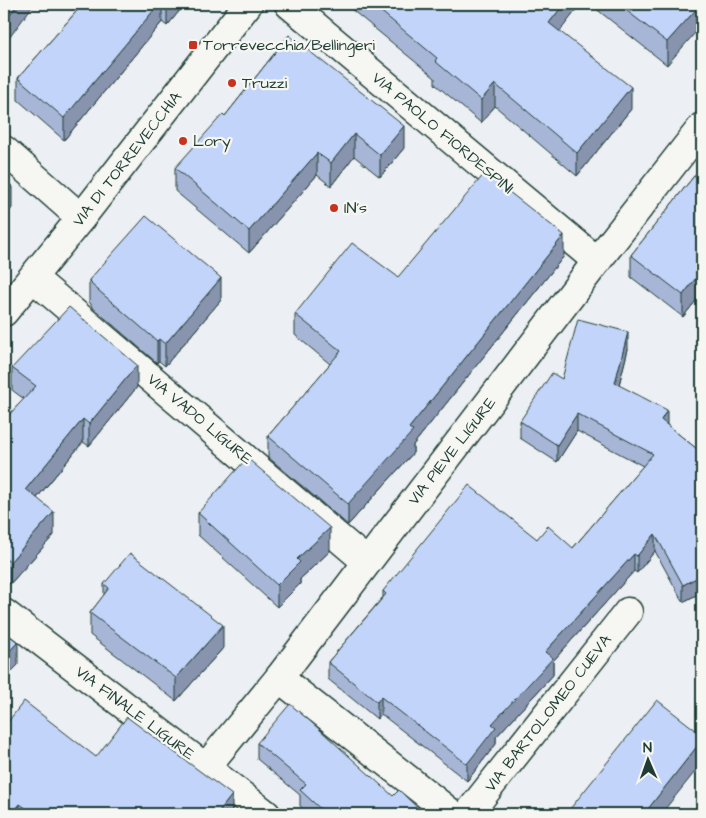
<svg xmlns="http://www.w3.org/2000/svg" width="706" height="818" font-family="'Architects Daughter',sans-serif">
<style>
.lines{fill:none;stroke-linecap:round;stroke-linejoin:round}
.minor-casing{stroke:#1f3d34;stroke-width:31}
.major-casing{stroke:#1f3d34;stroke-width:31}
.minor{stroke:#f6f6f2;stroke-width:28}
.major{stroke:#f6f6f2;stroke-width:28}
.wall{fill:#a7b6d6;stroke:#1f3d34}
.shaded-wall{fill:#8894ae;stroke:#1f3d34}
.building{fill:#c2d4f9;stroke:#1f3d34}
.poi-dot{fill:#c8321e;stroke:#f6f6f2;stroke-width:2}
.labels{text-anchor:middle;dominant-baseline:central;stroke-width:4.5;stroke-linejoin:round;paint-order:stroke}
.poi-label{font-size:16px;fill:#1f3d34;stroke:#f6f6f2;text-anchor:start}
.street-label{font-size:16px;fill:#1f3d34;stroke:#f6f6f2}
</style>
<rect width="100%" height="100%" fill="#eceff3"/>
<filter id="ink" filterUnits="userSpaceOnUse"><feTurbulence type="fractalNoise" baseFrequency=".02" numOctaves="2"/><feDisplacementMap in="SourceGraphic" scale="10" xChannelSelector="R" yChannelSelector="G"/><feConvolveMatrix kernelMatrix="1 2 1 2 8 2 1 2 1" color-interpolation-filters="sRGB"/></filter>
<g filter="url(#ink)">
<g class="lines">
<defs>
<g id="minor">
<polyline points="289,4 597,261"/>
<polyline points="4,150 81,218"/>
<polyline points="33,278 367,562"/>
<polyline points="4,613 266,814"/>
<polyline points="279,678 452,814"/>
<polyline points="206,767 279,678 597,261 702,127"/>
<polyline points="468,814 628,612"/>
</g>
<polyline id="major" points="4,312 81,218 248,4"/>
</defs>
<!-- minor casing -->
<use href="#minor" class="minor-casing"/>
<!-- major casing -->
<use href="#major" class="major-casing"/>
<!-- minor -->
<use href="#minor" class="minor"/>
<!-- major -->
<use href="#major" class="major"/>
</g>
<!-- wall -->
<g class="wall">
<polygon points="83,4 185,4 167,26 162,22 64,140 18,100 18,78"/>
<polygon points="345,4 581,4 559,31 631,109 577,176 495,106 481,123 435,84 435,78"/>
<polygon points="590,4 702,4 667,65"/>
<polygon points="289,35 404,148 380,177 354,156 331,186 317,175 249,253 175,191 175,168 225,116"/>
<polygon points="702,166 702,293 683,317 631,277 631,255"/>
<polygon points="564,256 413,445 413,453 348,525 268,457 268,436 330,364 295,335 295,314 398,277"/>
<polygon points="89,280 221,300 165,366 159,361 157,363 91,306 91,304 89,302"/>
<polygon points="628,349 619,385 667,425 702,453 702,592 683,602 655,551 637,573 634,571 553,661 553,675 496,737 496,744 467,781 381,714 377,719 328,679 328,662 383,597 383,591 537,539 573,548 643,466 577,431 557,462 520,438 520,421 562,379"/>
<polygon points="12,368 137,387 89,446 83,442 37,498 54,535 10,584 4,580 4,420 24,399 12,390"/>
<polygon points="198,513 330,551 300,579 300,584 277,607 198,535"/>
<polygon points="104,584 223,648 176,701 90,635 90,613 104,595"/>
<polygon points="257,743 393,796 424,814 309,814 300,806 300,795 257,759"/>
<polygon points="96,757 232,814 4,814"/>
</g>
<!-- shaded-wall -->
<g class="shaded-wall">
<polygon points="18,4 34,4 4,45 4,22"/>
<polygon points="159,4 162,4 162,22 64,140 64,118"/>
<polygon points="167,4 185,4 167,26"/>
<polygon points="564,4 581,4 549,45 549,23"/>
<polygon points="701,4 702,4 702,25 667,65 667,42"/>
<polygon points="495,84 495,106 481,123 481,100"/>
<polygon points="631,87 631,109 577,176 577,153"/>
<polygon points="404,126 404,148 380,177 380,155"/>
<polygon points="354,134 354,156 331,186 331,163"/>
<polygon points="317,153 317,175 249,253 249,231"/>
<polygon points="12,186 12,208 4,219 4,196"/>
<polygon points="564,235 564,256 413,445 413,453 348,525 348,504"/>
<polygon points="702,270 702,293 683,317 683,295"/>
<polygon points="221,278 221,300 165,366 165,344"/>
<polygon points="628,332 628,349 615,400 615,383"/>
<polygon points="159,339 159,361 157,363 157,341"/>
<polygon points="137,365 137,387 89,446 89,424"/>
<polygon points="667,410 667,427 661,420"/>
<polygon points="577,414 577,431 557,462 557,445"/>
<polygon points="83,419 83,442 26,511 26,489"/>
<polygon points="54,512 54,535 10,584 10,562"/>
<polygon points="330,528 330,551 300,579 300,584 277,607 277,585 297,559"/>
<polygon points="655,534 655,551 637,573 637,556"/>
<polygon points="634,554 634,571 553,661 553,675 496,737 496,744 467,781 467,764 492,724 545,652"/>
<polygon points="702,575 702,592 683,602 683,585"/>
<polygon points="223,625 223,648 176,701 176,678"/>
<polygon points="18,642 18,665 4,679 4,657"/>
<polygon points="381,697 381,714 377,719 377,702"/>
<polygon points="702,740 702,763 661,814 644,814"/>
<polygon points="232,795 232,814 217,814"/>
<polygon points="20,804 20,814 12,814"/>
</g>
<!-- building -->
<g class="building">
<polygon points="4,4 18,4 4,22"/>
<polygon points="83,4 159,4 64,118 18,78"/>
<polygon points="372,4 564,4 549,23 631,87 577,153 495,84 481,100 435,61 437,58"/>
<polygon points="618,4 701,4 667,42"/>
<polygon points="289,35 404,126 380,155 354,134 331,163 317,153 249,231 175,168 223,114 225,116"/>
<polygon points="702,166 702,270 683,295 631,255"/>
<polygon points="485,173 564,235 409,428 413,431 348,504 268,436 341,351 295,314 352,243 398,277"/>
<polygon points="4,179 12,186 4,196"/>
<polygon points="146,216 221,278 165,344 159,339 157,341 91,284 92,283 89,280"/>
<polygon points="69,307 137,365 89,424 83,419 26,489 54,512 10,562 4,558 4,420 36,386 12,368"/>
<polygon points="578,319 628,332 615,383 667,410 661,420 702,453 702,575 683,585 655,534 637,556 634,554 545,652 553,658 492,724 496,727 467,764 381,697 377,702 328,662 386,594 383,591 469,485 537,539 548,526 573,548 653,454 577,414 557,445 520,421 552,373 562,379"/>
<polygon points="247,458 330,528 297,559 300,562 277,585 198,513"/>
<polygon points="130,553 223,625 176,678 90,613 109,588 104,584"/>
<polygon points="4,632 18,642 4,657"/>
<polygon points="657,700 702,735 702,740 644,814 566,814"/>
<polygon points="24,701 96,757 127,717 232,795 217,814 129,814 126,812 124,814 34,814 20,804 12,814 4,814 4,727"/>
<polygon points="290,704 318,728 393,796 399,790 424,814 326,814 300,790 306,784 257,743"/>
</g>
</g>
<!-- markers -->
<g class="poi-dot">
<rect x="188" y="40" width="10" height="10" rx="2.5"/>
<circle cx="232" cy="83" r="5"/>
<circle cx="183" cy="141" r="5"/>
<circle cx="334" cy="208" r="5"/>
</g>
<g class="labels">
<!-- poi labels -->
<g class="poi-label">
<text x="203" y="45">Torrevecchia/Bellingeri</text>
<text x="242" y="83">Truzzi</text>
<text x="193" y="141">Lory</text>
<text x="344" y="208">IN's</text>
</g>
<!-- street labels -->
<g class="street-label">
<text transform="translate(443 133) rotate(40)">VIA PAOLO FIORDESPINI</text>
<text transform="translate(127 159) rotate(-52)">VIA DI TORREVECCHIA</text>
<text transform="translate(200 419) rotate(40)">VIA VADO LIGURE</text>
<text transform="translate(452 451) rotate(-52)">VIA PIEVE LIGURE</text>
<text transform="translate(135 713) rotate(37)">VIA FINALE LIGURE</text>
<text transform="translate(548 713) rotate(-52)">VIA BARTOLOMEO CUEVA</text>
</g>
</g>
<!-- margin -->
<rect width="706" height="818" fill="none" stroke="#f6f6f2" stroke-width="20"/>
<rect x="10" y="10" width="686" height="798" fill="none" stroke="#1f3d34" stroke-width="2" filter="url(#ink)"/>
<!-- north arrow -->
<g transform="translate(648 760) rotate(358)" stroke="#f6f6f2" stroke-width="4" paint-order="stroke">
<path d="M0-4L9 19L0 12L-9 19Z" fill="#1f3d34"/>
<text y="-8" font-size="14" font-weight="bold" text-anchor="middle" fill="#1f3d34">N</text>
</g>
</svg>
